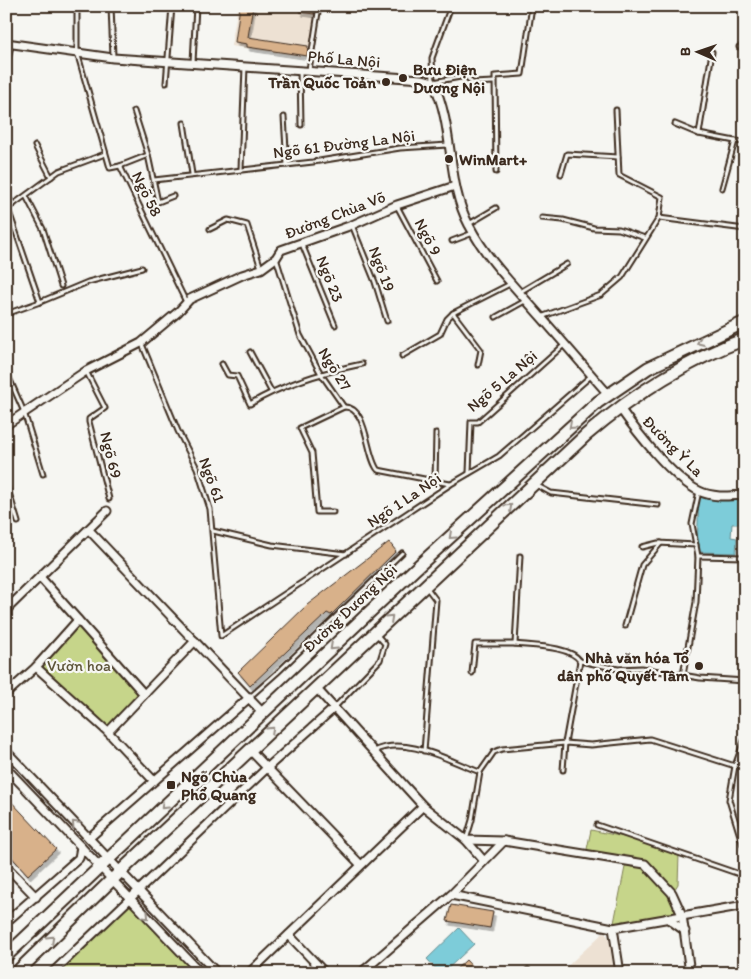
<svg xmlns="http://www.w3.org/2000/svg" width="751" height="979" font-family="Itim,sans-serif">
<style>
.built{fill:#ede1d3}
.green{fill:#c6d58a;stroke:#808054}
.water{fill:#7dccd9;stroke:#638b8e}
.building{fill:#d8b18a;stroke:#3b2a1e;filter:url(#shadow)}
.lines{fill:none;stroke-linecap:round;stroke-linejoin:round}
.service-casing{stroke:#3b2a1e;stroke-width:7}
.minor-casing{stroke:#3b2a1e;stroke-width:11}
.primary-casing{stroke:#3b2a1e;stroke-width:15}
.service{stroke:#f6f6f2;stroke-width:3}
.minor{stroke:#f6f6f2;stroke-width:7}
.primary{stroke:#f6f6f2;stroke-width:11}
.oneway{stroke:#989088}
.poi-dot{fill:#3b2a1e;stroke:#f6f6f2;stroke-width:2}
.labels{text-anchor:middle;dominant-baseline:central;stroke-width:4.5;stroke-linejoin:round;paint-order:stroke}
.street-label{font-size:16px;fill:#3b2a1e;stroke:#f6f6f2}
.poi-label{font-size:16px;font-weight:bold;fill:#3b2a1e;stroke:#f6f6f2;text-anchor:start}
.park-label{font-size:16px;fill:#5e5539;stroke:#f6f6f2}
</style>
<defs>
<filter id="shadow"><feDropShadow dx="2.5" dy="4" stdDeviation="0" flood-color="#0004"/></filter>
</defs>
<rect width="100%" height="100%" fill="#f6f6f2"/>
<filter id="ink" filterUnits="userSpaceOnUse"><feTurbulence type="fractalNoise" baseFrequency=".02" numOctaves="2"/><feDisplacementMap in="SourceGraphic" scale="10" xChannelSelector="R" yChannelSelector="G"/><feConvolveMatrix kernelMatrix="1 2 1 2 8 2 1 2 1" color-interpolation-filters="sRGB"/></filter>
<g filter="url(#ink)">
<!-- built -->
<g class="built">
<polygon points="238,6 316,6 308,57 231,46"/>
<polygon points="604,932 609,938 614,973 560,973"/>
</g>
<!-- green -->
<g class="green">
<polygon points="78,622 142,693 108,730 38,667"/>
<polygon points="591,830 652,843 679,855 678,884 673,892 645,864 586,854"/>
<polygon points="626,862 645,865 672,893 681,915 613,928"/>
<polygon points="130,903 198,973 56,973"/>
</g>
<!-- water -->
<g class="water">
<polygon points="699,492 745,496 745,524 732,524 731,537 737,538 736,553 697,552"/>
<polygon points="459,928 474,944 443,973 440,973 427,959"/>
</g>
<!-- building -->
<g class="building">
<polygon points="240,6 253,6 248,37 308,46 307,56 247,47 247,44 235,42"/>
<polygon points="301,6 315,6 314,14 300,12"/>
<polygon points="389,542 396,551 331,615 327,613 250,686 238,672 307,605"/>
<polygon points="6,796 56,849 28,875 6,851"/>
<polygon points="451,905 493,912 490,928 447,921"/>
<polygon points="466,960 478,973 452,973"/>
</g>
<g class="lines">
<defs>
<g id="service">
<polyline points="71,6 77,9"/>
<polyline points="77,6 77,52 110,168 120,166"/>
<polyline points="111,6 113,57"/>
<polyline points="451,6 432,58 433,82 466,76 472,83 494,82"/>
<polyline points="739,47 745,47"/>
<polyline points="193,62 196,6"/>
<polyline points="6,69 11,45"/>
<polyline points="300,70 301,125"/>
<polyline points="309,70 319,6"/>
<polyline points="166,83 172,6"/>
<polyline points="134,111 148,155 120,166 186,302"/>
<polyline points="284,117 287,165"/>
<polyline points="184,123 192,174"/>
<polyline points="675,124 699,134 735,141"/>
<polyline points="699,134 712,52"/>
<polyline points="35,146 51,177"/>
<polyline points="148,155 158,202 173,196"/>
<polyline points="241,169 245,67"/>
<polyline points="496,172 495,76 522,74 532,6"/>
<polyline points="561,174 567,154 618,157"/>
<polyline points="154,180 313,162 400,148 448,145"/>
<polyline points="722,188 735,141 745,142"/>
<polyline points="6,196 14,204"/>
<polyline points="26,196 43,229 61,286"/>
<polyline points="397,206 437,281"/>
<polyline points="7,209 59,171 105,154"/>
<polyline points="542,218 563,220 594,228 619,229 645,238"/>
<polyline points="659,218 745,229"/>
<polyline points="469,224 496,208"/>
<polyline points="352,225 375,282 387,321"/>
<polyline points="210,229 228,220 247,225 261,268"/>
<polyline points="452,241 473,233"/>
<polyline points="302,244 335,325"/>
<polyline points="276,258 300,335 321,374 344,407 300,428 312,453 317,512 333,512"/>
<polyline points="520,292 567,264"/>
<polyline points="40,302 88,282 142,268"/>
<polyline points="6,314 40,302 8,209"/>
<polyline points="496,317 525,301"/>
<polyline points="541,317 601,295 622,277 659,218 662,197 619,175 616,110"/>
<polyline points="142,344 178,431 197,468 210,509 221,636 451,484 499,456 592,375"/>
<polyline points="250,352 271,391"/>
<polyline points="402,356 440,334 447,319 453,313"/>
<path d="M 222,364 L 228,375 L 237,376 L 250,404 C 285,383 323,372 362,364"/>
<polyline points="478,365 481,350 453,313 510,284"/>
<polyline points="6,371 24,412 43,474"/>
<polyline points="86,371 105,408 89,419 89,422 109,499"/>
<path d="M 344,407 C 368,406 366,457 378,470 L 450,484"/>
<polyline points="469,473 471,422 478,422 564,345"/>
<polyline points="435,481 436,433"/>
<polyline points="6,483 18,522"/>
<polyline points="536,485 551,493 658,505"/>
<polyline points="213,531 272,545 346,554"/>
<polyline points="642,547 658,543 696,545"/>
<polyline points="698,556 745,557"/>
<polyline points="625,626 642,565 661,543"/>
<path d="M 515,644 C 532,646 571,646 580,661"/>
<polyline points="580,661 618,669 641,668 700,678 745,681"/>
<polyline points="472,673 475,644 515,644 520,556"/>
<polyline points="683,675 696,602 698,556 692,524 699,491"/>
<polyline points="250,697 277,673 402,553"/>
<polyline points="335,707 380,660 385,644 377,635"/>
<polyline points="745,738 735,766 729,800 745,852"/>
<path d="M 374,751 C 406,735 449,761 480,772 L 472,820 L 466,840"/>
<polyline points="424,751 436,600 427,588"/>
<polyline points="563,770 565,743 580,661"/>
<polyline points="480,772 494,752 502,749 565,743 591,745 650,739 735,766"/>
<polyline points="597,825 745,876"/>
<polyline points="525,973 528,970"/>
</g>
<g id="minor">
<path d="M 6,43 L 113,58 L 422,79 L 433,82 C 455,128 446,183 469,225 C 487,260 516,288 541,317 C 564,343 586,369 609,395"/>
<path d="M 619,407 C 636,431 672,478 699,491 C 713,498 730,496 745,495"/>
<polyline points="6,425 86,371 141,343 178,312 190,299 242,275 261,269 276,258 281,250 352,225 397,205 455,186"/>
<polyline points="89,530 262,712"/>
<polyline points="40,577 143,693"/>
<polyline points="6,610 107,511"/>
<polyline points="36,667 78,620"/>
<polyline points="316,688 423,806 466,840 504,841 645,864 672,893 682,915 690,973"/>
<polyline points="6,694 36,667 108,732 154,781"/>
<polyline points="108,732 195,641"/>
<polyline points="250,750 360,864"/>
<polyline points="6,751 217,973"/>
<polyline points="6,768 201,973"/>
<polyline points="89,838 250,697"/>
<polyline points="466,840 484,861"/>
<polyline points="6,866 36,897"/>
<polyline points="451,895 504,841"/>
<polyline points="667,918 685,931"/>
<polyline points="6,922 79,858 81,847"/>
<polyline points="613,928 620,973"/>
<polyline points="289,935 325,973"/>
<polyline points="52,973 268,767 333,709"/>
<polyline points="249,973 423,806"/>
<polyline points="361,973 451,895 613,928 745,905"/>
</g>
<g id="primary">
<polyline points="6,956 414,570 598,402 648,368 745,322"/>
<path d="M 16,973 L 121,871 L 586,435 C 634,394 686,361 745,339"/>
</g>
</defs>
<!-- service casing -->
<use href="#service" class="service-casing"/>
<!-- minor casing -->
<use href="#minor" class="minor-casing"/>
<!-- primary casing -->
<use href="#primary" class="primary-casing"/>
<!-- service -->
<use href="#service" class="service"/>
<!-- minor -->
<use href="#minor" class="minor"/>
<!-- primary -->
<use href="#primary" class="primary"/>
</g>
<!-- one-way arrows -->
<defs><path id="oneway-chevron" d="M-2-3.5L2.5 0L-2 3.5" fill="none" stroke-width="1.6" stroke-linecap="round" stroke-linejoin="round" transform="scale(1.25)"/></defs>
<g class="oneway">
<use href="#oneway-chevron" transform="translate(700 342) rotate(156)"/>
<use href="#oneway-chevron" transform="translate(572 426) rotate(138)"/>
<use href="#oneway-chevron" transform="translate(509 507) rotate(-43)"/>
<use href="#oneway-chevron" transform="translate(452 536) rotate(138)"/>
<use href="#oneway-chevron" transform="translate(390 618) rotate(-43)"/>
<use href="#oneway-chevron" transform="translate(333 647) rotate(137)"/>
<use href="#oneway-chevron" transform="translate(271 730) rotate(-43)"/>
<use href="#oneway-chevron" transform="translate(164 806) rotate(136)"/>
<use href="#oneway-chevron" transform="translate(75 824) rotate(-133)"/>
<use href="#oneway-chevron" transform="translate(146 916) rotate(46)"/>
<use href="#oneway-chevron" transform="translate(51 939) rotate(-44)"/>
</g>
</g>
<!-- markers -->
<g class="poi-dot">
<circle cx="403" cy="78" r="5"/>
<circle cx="386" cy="82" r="5"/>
<circle cx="449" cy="159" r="5"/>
<circle cx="699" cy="666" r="5"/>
<rect x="166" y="780" width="10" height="10" rx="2.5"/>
</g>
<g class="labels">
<!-- street labels -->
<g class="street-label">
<text transform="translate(344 59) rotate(5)">Phố La Nội</text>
<text transform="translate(344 144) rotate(-7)">Ngõ 61 Đường La Nội</text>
<text transform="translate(147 194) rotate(64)">Ngõ 58</text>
<text transform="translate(335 215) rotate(-21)">Đường Chùa Võ</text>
<text transform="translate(428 237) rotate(62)">Ngõ 9</text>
<text transform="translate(382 269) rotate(69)">Ngõ 19</text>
<text transform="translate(330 279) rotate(68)">Ngõ 23</text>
<text transform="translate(335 369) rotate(58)">Ngõ 27</text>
<text transform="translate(502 381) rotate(-40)">Ngõ 5 La Nội</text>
<text transform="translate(673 446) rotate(45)">Đường Ỷ La</text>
<text transform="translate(111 455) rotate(76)">Ngõ 69</text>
<text transform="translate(212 480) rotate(70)">Ngõ 61</text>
<text transform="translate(404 500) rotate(-34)">Ngõ 1 La Nội</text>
<text transform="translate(350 608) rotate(-43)">Đường Dương Nội</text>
</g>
<!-- poi labels -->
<g class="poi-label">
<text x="413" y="69">Bưu Điện<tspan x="413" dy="18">Dương Nội</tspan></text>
<text x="376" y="82" text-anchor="end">Trần Quốc Toản</text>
<text x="459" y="159">WinMart+</text>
<text x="689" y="657" text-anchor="end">Nhà văn hóa Tổ<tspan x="689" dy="18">dân phố Quyết Tâm</tspan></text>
<text x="181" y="776">Ngõ Chùa<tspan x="181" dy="18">Phổ Quang</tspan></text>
</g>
<!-- park labels -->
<g class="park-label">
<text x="79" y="665">Vườn hoa</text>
</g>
</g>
<!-- margin -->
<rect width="751" height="979" fill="none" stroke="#f6f6f2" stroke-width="25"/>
<rect x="12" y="12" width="726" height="954" fill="none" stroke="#3b2a1e" stroke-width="2" filter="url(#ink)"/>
<!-- north arrow -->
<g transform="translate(698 52) rotate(272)" stroke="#f6f6f2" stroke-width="4" paint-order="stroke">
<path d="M0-4L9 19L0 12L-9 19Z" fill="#3b2a1e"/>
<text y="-8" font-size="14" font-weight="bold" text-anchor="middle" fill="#3b2a1e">B</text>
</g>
</svg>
